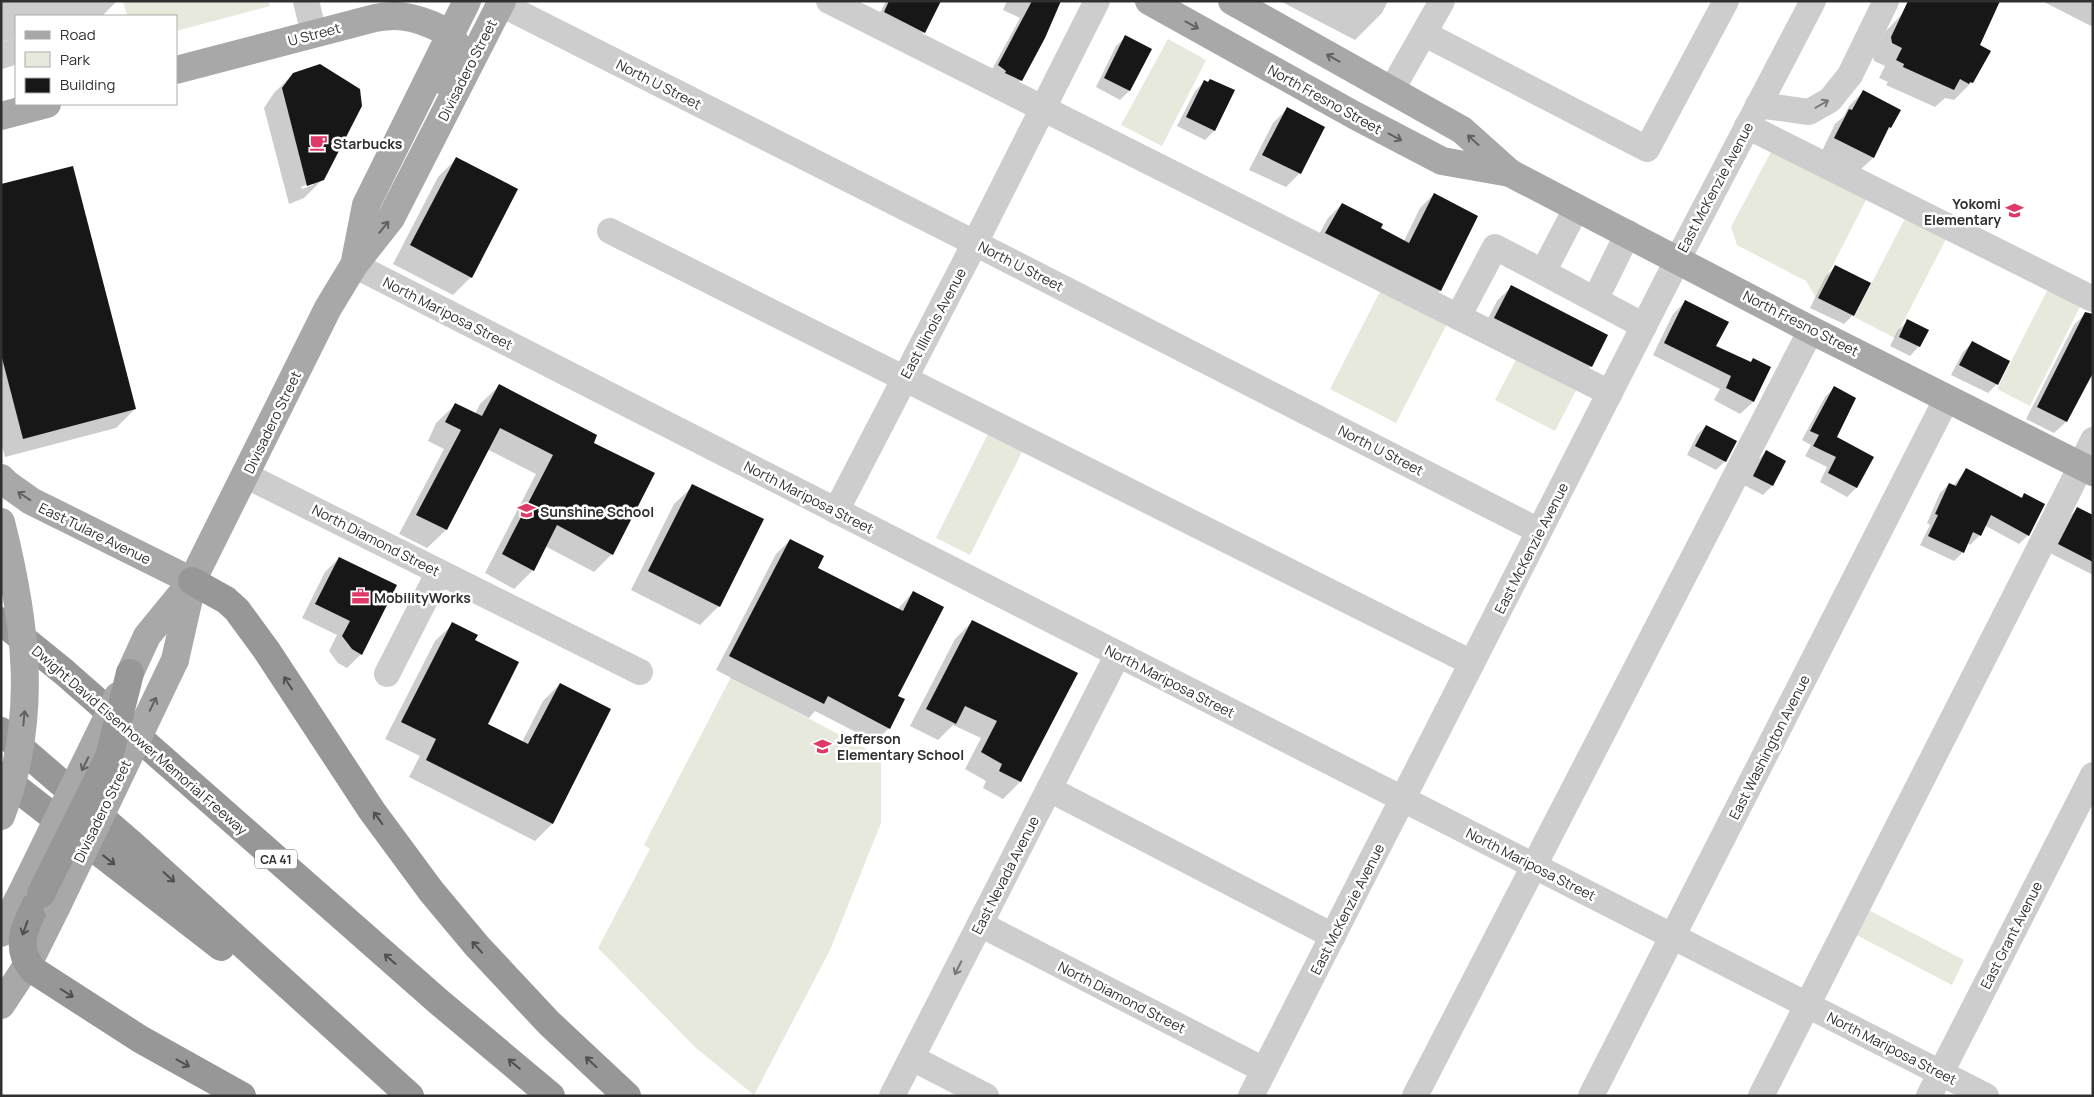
<svg xmlns="http://www.w3.org/2000/svg" width="2094" height="1097" font-family="Manrope,sans-serif">
<style>
.green{fill:#e6e9dc}
.shadow{fill:#0003;fill-rule:evenodd}
.building{fill:#171717}
.lines{fill:none;stroke-linecap:round;stroke-linejoin:round}
.minor{stroke:#cdcdcd;stroke-width:26}
.major{stroke:#a8a8a8;stroke-width:28}
.highway{stroke:#979797;stroke-width:28}
.major-bridge{stroke:#a8a8a8;stroke-width:28}
.highway-bridge{stroke:#979797;stroke-width:28}
.oneway{stroke:#606060}
.oneway2{stroke:#777}
.oneway3{stroke:#4f4f4f}
.labels{text-anchor:middle;dominant-baseline:central;stroke-width:5;stroke-linejoin:round;paint-order:stroke}
.shield{fill:#fff;stroke:#6e6e6e;stroke-width:1}
.shield-label{font-size:12px;font-weight:bold;fill:#303030}
.street-label{font-size:14px;fill:#303030;stroke:#fff}
.poi-label{font-size:14px;font-weight:bold;fill:#303030;stroke:#fff;text-anchor:start}
</style>
<rect width="100%" height="100%" fill="#fff"/>
<!-- green -->
<g class="green">
<polygon points="123,1 268,1 270,6 176,31 176,16 127,16"/>
<polygon points="1168,39 1206,60 1162,146 1121,125"/>
<polygon points="1772,150 1867,198 1816,298 1806,281 1737,245 1731,227"/>
<polygon points="1906,217 1947,237 1895,338 1854,317"/>
<polygon points="1387,278 1453,312 1396,423 1330,389"/>
<polygon points="2048,289 2081,305 2030,406 1997,389"/>
<polygon points="1522,348 1582,379 1555,431 1495,400"/>
<polygon points="992,426 1026,444 970,555 936,538"/>
<polygon points="731,677 881,757 881,823 830,950 754,1095 696,1048 598,948 650,849 644,845"/>
<polygon points="1861,906 1964,960 1952,985 1849,931"/>
</g>
<!-- shadow -->
<g class="shadow">
<polygon points="1,1 117,1 102,16 16,16 16,38 1,42"/>
<polygon points="886,1 940,1 924,32 915,41 876,21"/>
<polygon points="1007,1 1059,1 1021,80 1012,89 989,75 1020,18 1003,10"/>
<polygon points="1280,1 1388,1 1382,13 1355,40"/>
<polygon points="2042,1 2093,1 2093,27"/>
<polygon points="1903,13 1978,46 1972,82 1954,100 1945,98 1935,107 1886,85 1888,82 1879,78 1885,66 1874,61 1873,56 1886,31"/>
<polygon points="1126,37 1150,49 1129,91 1120,100 1096,87 1116,46"/>
<path d="M 293,74 L 323,179 L 304,198 L 289,204 L 264,108 L 274,93 ZM 313,182 L 313,185 L 302,189 L 301,187 Z"/>
<polygon points="1204,82 1233,90 1214,131 1205,140 1177,126 1195,91"/>
<polygon points="1863,92 1899,110 1873,158 1859,171 1821,153 1835,124 1844,116 1849,106"/>
<polygon points="1287,109 1300,173 1286,187 1249,170 1273,123"/>
<polygon points="456,159 471,277 453,295 393,264 438,177"/>
<polygon points="1,186 135,409 116,428 5,457 1,443"/>
<polygon points="1434,194 1477,217 1440,291 1426,305 1312,247 1328,218 1342,204 1379,229 1404,241 1420,208"/>
<polygon points="1835,267 1853,315 1844,324 1810,308 1826,276"/>
<polygon points="1511,287 1591,366 1577,380 1481,332 1497,301"/>
<polygon points="1686,301 1715,346 1750,363 1753,360 1770,368 1753,402 1740,414 1714,400 1720,389 1653,355 1673,314"/>
<polygon points="2086,313 2066,422 2054,433 2026,419 2074,325"/>
<polygon points="1908,321 1927,330 1919,346 1910,356 1890,346 1898,330"/>
<polygon points="1972,343 1997,384 1988,393 1951,375 1963,352"/>
<polygon points="499,386 592,444 612,554 594,572 545,546 533,570 514,589 485,573 536,474 487,449 446,530 427,548 399,534 444,449 428,441 436,423 455,405 475,414 480,404"/>
<polygon points="1834,388 1835,438 1872,457 1856,488 1847,497 1820,482 1827,467 1805,456 1811,445 1802,440 1825,397"/>
<polygon points="1706,426 1725,461 1716,470 1687,455 1697,435"/>
<polygon points="1766,452 1772,486 1763,495 1744,485 1757,461"/>
<polygon points="1966,470 2020,499 2024,495 2028,535 2019,544 1984,525 1980,535 1970,545 1967,543 1963,552 1954,561 1920,545 1930,525 1927,523 1940,493 1949,484 1953,486"/>
<polygon points="693,486 719,606 700,625 631,590 674,504"/>
<polygon points="2077,509 2093,516 2093,575 2050,553 2068,518"/>
<polygon points="790,540 816,569 897,610 913,592 897,696 903,700 889,728 875,742 815,711 809,718 716,670 776,554"/>
<polygon points="339,558 361,654 347,668 338,663 329,651 337,635 302,618 325,572"/>
<polygon points="972,622 1076,674 1020,782 1003,799 983,788 986,781 965,769 981,738 953,725 938,740 910,726 955,639"/>
<polygon points="453,624 474,640 486,725 522,742 543,701 560,684 610,709 552,824 535,841 409,777 420,756 385,739 435,641"/>
</g>
<!-- building -->
<g class="building">
<polygon points="889,1 941,1 925,33 884,12"/>
<polygon points="1032,1 1061,1 1045,38 1022,81 1005,73 1006,71 998,65"/>
<polygon points="1908,1 2000,1 1980,45 1991,51 1973,83 1970,82 1969,84 1960,79 1954,90 1903,67 1904,64 1896,60 1902,48 1892,43 1891,37"/>
<polygon points="1125,35 1152,49 1130,91 1104,78"/>
<polygon points="320,64 360,89 362,106 324,180 307,186 282,88 293,73"/>
<polygon points="1210,79 1235,90 1215,131 1186,117 1204,80 1208,82"/>
<polygon points="1863,90 1901,110 1891,128 1889,127 1874,158 1834,138 1849,109 1852,110"/>
<polygon points="1287,107 1325,127 1301,174 1262,155"/>
<polygon points="456,157 518,189 472,278 410,245"/>
<polygon points="73,166 136,409 23,439 1,354 1,184"/>
<polygon points="1434,193 1478,216 1441,291 1325,233 1342,203 1383,224 1381,228 1409,243"/>
<polygon points="1835,265 1871,283 1854,316 1818,298"/>
<polygon points="1511,285 1608,335 1592,367 1494,318"/>
<polygon points="1685,300 1729,322 1716,346 1751,362 1753,358 1771,367 1754,402 1726,388 1731,376 1664,343"/>
<polygon points="2085,312 2093,314 2093,373 2067,422 2037,407"/>
<polygon points="1907,319 1929,330 1920,347 1899,337"/>
<polygon points="1972,341 2010,361 1998,385 1959,365"/>
<polygon points="499,384 597,435 594,443 655,473 613,555 557,525 534,571 502,554 553,455 500,428 447,530 416,515 461,430 445,422 455,403 482,416"/>
<polygon points="1834,386 1856,398 1837,437 1874,457 1857,488 1828,473 1836,457 1813,446 1819,435 1810,431"/>
<polygon points="1706,425 1737,441 1726,462 1695,446"/>
<polygon points="1766,450 1786,461 1773,486 1753,476"/>
<polygon points="1966,468 2022,498 2024,493 2045,504 2029,536 1991,515 1981,536 1973,532 1964,553 1928,536 1938,515 1935,514 1949,483 1956,486"/>
<polygon points="692,484 764,519 720,607 648,571"/>
<polygon points="2077,507 2093,515 2093,562 2058,544"/>
<polygon points="790,539 824,556 818,568 903,611 913,591 944,607 898,696 905,699 890,729 828,696 824,704 729,656"/>
<polygon points="339,557 397,585 362,655 352,649 342,636 350,621 315,604"/>
<polygon points="972,620 1078,673 1021,782 999,771 1002,764 981,752 997,721 965,706 956,724 926,709"/>
<polygon points="452,622 478,635 475,640 519,662 488,724 528,744 560,683 611,709 553,824 426,760 436,739 401,722"/>
</g>
<g class="lines">
<!-- minor -->
<g class="minor">
<polyline points="306,1 314,34"/>
<polyline points="829,1 1610,393"/>
<polyline points="501,4 953,232 1539,531"/>
<polyline points="1425,34 1647,149 1726,1"/>
<polyline points="1,56 16,51"/>
<polyline points="1391,91 1442,1"/>
<polyline points="1758,105 1809,112 1830,100 1850,75 1886,1"/>
<polyline points="1747,126 2093,299"/>
<polyline points="1577,207 1543,272 1644,326"/>
<polyline points="610,231 1472,663"/>
<polyline points="354,265 1986,1096"/>
<polyline points="1596,298 1628,233"/>
<polyline points="1458,317 1495,247 1543,272"/>
<polyline points="245,475 640,672"/>
<polyline points="836,511 975,243 1097,1"/>
<polyline points="387,674 439,572"/>
<polyline points="1049,789 1333,936"/>
<polyline points="980,924 1264,1070"/>
<polyline points="912,1058 986,1096"/>
<polyline points="892,1096 1118,654"/>
<polyline points="1251,1096 1678,259 1813,1"/>
<polyline points="1415,1096 1811,330"/>
<polyline points="1591,1096 1947,398"/>
<polyline points="1761,1096 2070,488 2093,440"/>
<polyline points="1929,1096 2093,775"/>
</g>
<!-- major -->
<g class="major">
<polyline points="1149,1 1354,115 1442,161 1510,173"/>
<polyline points="1232,1 1462,130 1510,173 1811,330 2093,472"/>
<path d="M 176,70 L 375,18 C 381,17 388,16 394,16 C 412,16 454,28 457,48 C 458,59 449,71 444,81"/>
<polyline points="1,116 47,104"/>
<polyline points="355,261 366,205 467,1"/>
<polyline points="1,478 7,484 31,501 192,581"/>
<polyline points="175,660 192,585"/>
<polyline points="130,673 147,636 192,581 328,308 354,265 391,218 502,1"/>
<polyline points="1,933 27,882"/>
<polyline points="1,1005 28,964 57,906"/>
</g>
<!-- highway -->
<g class="highway">
<polyline points="192,581 226,600 237,610 267,651 372,811 431,891 477,946 549,1023 627,1096"/>
<polyline points="1,621 64,672 439,1002 551,1096"/>
<polyline points="1,731 133,845 410,1096"/>
<polyline points="1,776 221,947"/>
<path d="M 41,894 C 29,919 11,945 33,970 L 140,1039 L 242,1096"/>
</g>
<!-- major-bridge -->
<g class="major-bridge">
<path d="M 1,522 C 26,622 39,717 1,816"/>
<polyline points="27,882 118,696"/>
<polyline points="57,906 175,660"/>
</g>
<!-- highway-bridge -->
<polyline class="highway-bridge" points="41,894 109,757 130,673"/>
</g>
<!-- one-way arrows -->
<defs><path id="oneway-shaft" d="M-6 0H5M1.5-3L5.5 0L1.5 3" fill="none" stroke-width="1.6" stroke-linecap="round" stroke-linejoin="round" transform="scale(1.25)"/></defs>
<g class="oneway">
<use href="#oneway-shaft" transform="translate(1192 25) rotate(29)"/>
<use href="#oneway-shaft" transform="translate(1333 58) rotate(-151)"/>
<use href="#oneway-shaft" transform="translate(1395 137) rotate(28)"/>
<use href="#oneway-shaft" transform="translate(1473 140) rotate(-138)"/>
<use href="#oneway-shaft" transform="translate(384 227) rotate(-51)"/>
<use href="#oneway-shaft" transform="translate(24 496) rotate(-146)"/>
<use href="#oneway-shaft" transform="translate(153 704) rotate(-64)"/>
<use href="#oneway-shaft" transform="translate(24 718) rotate(-85)"/>
<use href="#oneway-shaft" transform="translate(85 764) rotate(116)"/>
</g>
<g class="oneway2">
<use href="#oneway-shaft" transform="translate(1822 104) rotate(-30)"/>
<use href="#oneway-shaft" transform="translate(958 968) rotate(117)"/>
</g>
<g class="oneway3">
<use href="#oneway-shaft" transform="translate(288 683) rotate(-123)"/>
<use href="#oneway-shaft" transform="translate(378 818) rotate(-126)"/>
<use href="#oneway-shaft" transform="translate(109 860) rotate(38)"/>
<use href="#oneway-shaft" transform="translate(169 877) rotate(42)"/>
<use href="#oneway-shaft" transform="translate(25 928) rotate(110)"/>
<use href="#oneway-shaft" transform="translate(477 947) rotate(-132)"/>
<use href="#oneway-shaft" transform="translate(390 959) rotate(-139)"/>
<use href="#oneway-shaft" transform="translate(67 993) rotate(32)"/>
<use href="#oneway-shaft" transform="translate(591 1062) rotate(-137)"/>
<use href="#oneway-shaft" transform="translate(183 1063) rotate(29)"/>
<use href="#oneway-shaft" transform="translate(514 1064) rotate(-140)"/>
</g>
<!-- icons -->
<defs>
<symbol id="cafe-bare" viewBox="-9 -9 18 18"><path d="M-5.5-4.5H6V0H3Q3 3.5 0 3.5H-2.5Q-5.5 3.5-5.5 0ZM3-3.2v2h1.7v-2ZM-6 4.5H4V6H-6Z" fill="#df3a67" stroke="#fff" stroke-width="2.5" paint-order="stroke"/></symbol>
<symbol id="school-bare" viewBox="-9 -9 18 18"><path d="M0-5L7-2L0 1L-7-2ZM-4 1L0 2.5L4 1V4Q0 6-4 4Z" fill="#df3a67" stroke="#fff" stroke-width="2.5" paint-order="stroke"/></symbol>
<symbol id="office-bare" viewBox="-9 -9 18 18"><path d="M-6-3h4V-5.5h4V-3h4V5H-6ZM-1-4.5V-3h2v-1.5ZM-6 0V1H6V0Z" fill="#df3a67" stroke="#fff" stroke-width="2.5" paint-order="stroke"/></symbol>
</defs>
<g fill-rule="evenodd">
<use href="#cafe-bare" x="306" y="130" width="25" height="25"/>
<use href="#school-bare" x="2002" y="198" width="25" height="25"/>
<use href="#school-bare" x="514" y="498" width="25" height="25"/>
<use href="#office-bare" x="348" y="584" width="25" height="25"/>
<use href="#school-bare" x="810" y="734" width="25" height="25"/>
</g>
<g class="labels">
<!-- shield labels -->
<rect class="shield" x="255" y="849.5" width="42" height="19" rx="4"/>
<g class="shield-label">
<text x="276" y="859">CA 41</text>
</g>
<!-- street labels -->
<g class="street-label">
<text transform="translate(314 34) rotate(-15)">U Street</text>
<text transform="translate(467 70) rotate(-63)">Divisadero Street</text>
<text transform="translate(659 84) rotate(27)">North U Street</text>
<text transform="translate(1325 99) rotate(29)">North Fresno Street</text>
<text transform="translate(1715 187) rotate(-62)">East McKenzie Avenue</text>
<text transform="translate(1021 266) rotate(27)">North U Street</text>
<text transform="translate(448 313) rotate(27)">North Mariposa Street</text>
<text transform="translate(933 323) rotate(-62)">East Illinois Avenue</text>
<text transform="translate(1801 323) rotate(27)">North Fresno Street</text>
<text transform="translate(272 422) rotate(-64)">Divisadero Street</text>
<text transform="translate(1381 450) rotate(27)">North U Street</text>
<text transform="translate(809 497) rotate(27)">North Mariposa Street</text>
<text transform="translate(95 533) rotate(26)">East Tulare Avenue</text>
<text transform="translate(376 540) rotate(27)">North Diamond Street</text>
<text transform="translate(1531 548) rotate(-63)">East McKenzie Avenue</text>
<text transform="translate(1170 681) rotate(27)">North Mariposa Street</text>
<text transform="translate(140 740) rotate(41)">Dwight David Eisenhower Memorial Freeway</text>
<text transform="translate(1769 747) rotate(-63)">East Washington Avenue</text>
<text transform="translate(102 811) rotate(-64)">Divisadero Street</text>
<text transform="translate(1531 864) rotate(27)">North Mariposa Street</text>
<text transform="translate(1005 875) rotate(-63)">East Nevada Avenue</text>
<text transform="translate(1347 909) rotate(-63)">East McKenzie Avenue</text>
<text transform="translate(2011 935) rotate(-63)">East Grant Avenue</text>
<text transform="translate(1122 997) rotate(27)">North Diamond Street</text>
<text transform="translate(1892 1048) rotate(27)">North Mariposa Street</text>
</g>
<!-- poi labels -->
<g class="poi-label">
<text x="333" y="143">Starbucks</text>
<text x="2001" y="203" text-anchor="end">Yokomi<tspan x="2001" dy="16">Elementary</tspan></text>
<text x="540" y="511">Sunshine School</text>
<text x="374" y="597">MobilityWorks</text>
<text x="837" y="738">Jefferson<tspan x="837" dy="16">Elementary School</tspan></text>
</g>
</g>
<!-- border -->
<rect width="2094" height="1097" fill="none" stroke="#303030" stroke-width="5"/>
<!-- legend -->
<rect x="15" y="15" width="162" height="90" fill="#ffffff" stroke="#acacac"/>
<rect x="25" y="31" width="25" height="8" fill="#a8a8a8" stroke="#acacac"/>
<text x="60" y="40" font-size="15" fill="#303030">Road</text>
<rect x="25" y="52" width="25" height="15" fill="#e6e9dc" stroke="#acacac"/>
<text x="60" y="65" font-size="15" fill="#303030">Park</text>
<rect x="25" y="78" width="25" height="15" fill="#171717" stroke="#acacac"/>
<text x="60" y="90" font-size="15" fill="#303030">Building</text>
</svg>
